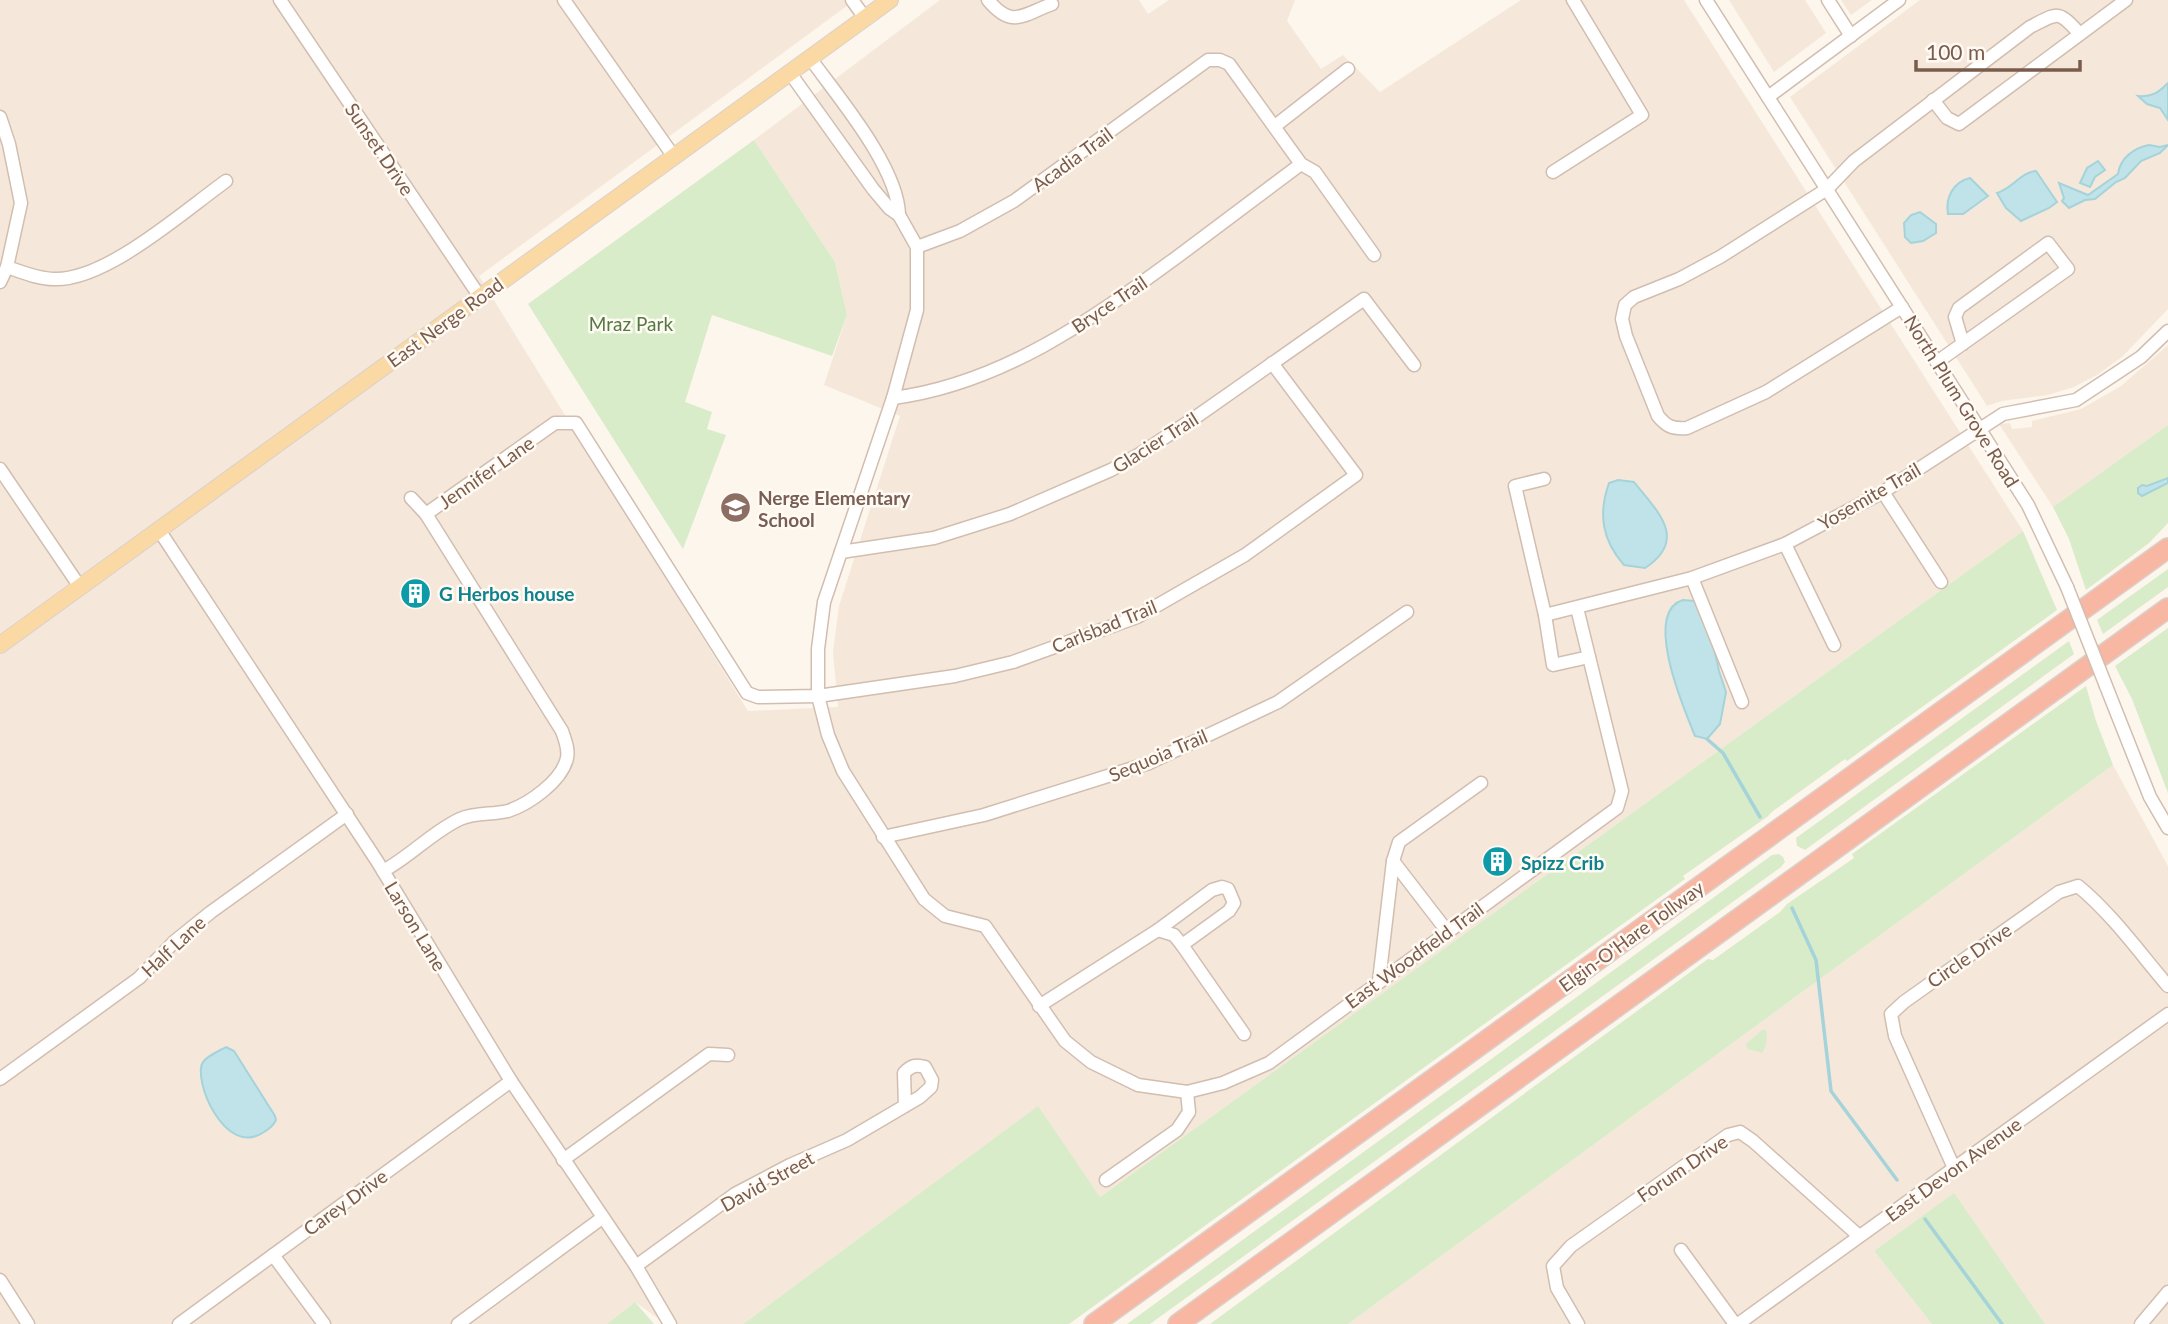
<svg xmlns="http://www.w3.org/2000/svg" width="2168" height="1324" font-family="Lato,sans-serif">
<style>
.residential{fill:#f5e8da}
.green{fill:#d8ecc9}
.water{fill:#bfe3e8;stroke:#a5d3da;stroke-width:2}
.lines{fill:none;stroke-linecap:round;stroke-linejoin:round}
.stream{stroke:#a5d3da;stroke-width:3.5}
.minor-casing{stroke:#d1beb0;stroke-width:15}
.major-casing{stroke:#dad1cd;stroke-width:18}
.highway-casing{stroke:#dad1cd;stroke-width:22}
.minor{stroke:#fff;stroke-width:12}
.major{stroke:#fbd9a5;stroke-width:16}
.highway{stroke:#f7b7a3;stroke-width:19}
.minor-bridge-casing{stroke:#d1beb0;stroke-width:15;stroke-linecap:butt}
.minor-bridge{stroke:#fff;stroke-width:12}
.labels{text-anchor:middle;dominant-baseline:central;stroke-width:5;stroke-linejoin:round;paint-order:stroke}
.street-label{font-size:19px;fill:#7a5c4d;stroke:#fffaf3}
.park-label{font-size:19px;fill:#537a41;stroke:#fffaf3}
.education-label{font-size:19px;font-weight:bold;fill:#785e54;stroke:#fffaf3;text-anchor:start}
.culture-label{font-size:19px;font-weight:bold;fill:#0d838f;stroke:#fffaf3;text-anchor:start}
</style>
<rect width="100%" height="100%" fill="#fdf6ec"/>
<!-- residential -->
<g class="residential">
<polygon points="0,0 855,0 479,276 748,711 838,707 833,652 839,606 900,416 824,385 847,315 835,262 754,140 940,0 1139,0 1148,14 1169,0 1295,0 1287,21 1321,69 1343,55 1380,92 1521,0 1684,0 2023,531 1100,1197 1037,1107 743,1324 666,1324 635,1302 607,1324 0,1324"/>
<polygon points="1729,0 1805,0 1826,33 1774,72"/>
<polygon points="1841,0 1872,0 1851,15"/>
<polygon points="1920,0 2168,0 2168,309 2122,357 2097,375 2074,387 2048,395 2002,401 1987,406 1790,97"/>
<polygon points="2168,345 2168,425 2053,507 1999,424 2010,423 2012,429 2032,427 2032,421 2081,409 2121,386"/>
<polygon points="2113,765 2168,866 2168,1324 2045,1324 1953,1194 1874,1251 1932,1324 1348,1324"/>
</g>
<!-- green -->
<g class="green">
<polygon points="754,140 835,262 847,315 832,356 712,315 685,402 712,412 707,429 726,435 683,549 528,304"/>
<polygon points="2168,425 2168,523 2149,543 2086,590 2069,539 2053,507"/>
<polygon points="2023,531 2057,610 1847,761 1845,759 1773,811 1767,817 1683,876 1685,879 1069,1324 743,1324 1038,1106 1100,1197"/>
<polygon points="2168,569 2168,587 2103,634 2097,620"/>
<polygon points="2168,628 2168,793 2132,699 2115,666"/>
<polygon points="2069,641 2074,654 1805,850 1797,846 1796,838"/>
<polygon points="2086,686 2096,721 2113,765 1348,1324 1210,1324 1708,959 1713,960 1780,912 1787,904 1854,858 1852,854"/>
<polygon points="1779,854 1783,857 1785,862 1781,867 1150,1324 1127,1324 1772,855"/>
<path d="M 1762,1030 L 1766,1030 C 1768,1036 1766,1048 1762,1053 L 1748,1049 L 1746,1044 Z"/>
<polygon points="1954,1193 2045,1324 1932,1324 1874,1251"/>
<polygon points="635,1302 654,1324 607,1324"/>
</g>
<!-- water -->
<g class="water">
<path d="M 2168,83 L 2168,120 L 2160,108 L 2147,104 L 2138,96 C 2152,97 2158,93 2168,83 Z"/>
<path d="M 2149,145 L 2160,147 L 2168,145 L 2160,153 L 2141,161 L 2125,178 L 2116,182 L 2095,199 L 2085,200 L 2069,208 L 2062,201 L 2064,198 L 2059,183 L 2088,195 L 2118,174 C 2120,158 2134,148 2149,145 Z"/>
<polygon points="2098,161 2105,170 2095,177 2090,187 2080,183 2087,168"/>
<path d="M 2036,171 L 2057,202 L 2049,208 L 2021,221 L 2006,208 L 1997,193 C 2013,188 2021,172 2036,171 Z"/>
<path d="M 1970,178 L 1988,196 L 1963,214 L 1948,214 C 1945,198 1953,182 1970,178 Z"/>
<polygon points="1920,212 1936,224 1936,233 1923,241 1911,243 1905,237 1904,223 1911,215"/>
<polygon points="2168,478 2168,483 2142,496 2138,493 2138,488 2142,485 2147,486"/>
<path d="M 1618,480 L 1634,482 C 1657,511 1689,539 1645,568 L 1624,565 C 1602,540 1598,514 1609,483 Z"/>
<path d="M 1683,600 L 1694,601 L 1709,624 L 1719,671 L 1726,692 L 1720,724 L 1707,739 L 1695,736 C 1684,709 1642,612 1683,600 Z"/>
<path d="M 226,1047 L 234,1051 L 275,1116 L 276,1120 C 273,1126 270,1128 264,1132 C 225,1159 192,1079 203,1062 C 207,1056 219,1051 226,1047 Z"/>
</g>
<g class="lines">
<!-- stream -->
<g class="stream">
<polyline points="1707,739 1723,753 1760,817"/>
<polyline points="1792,908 1816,960 1831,1091 1897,1180"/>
<polyline points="1925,1219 2002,1324"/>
</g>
<defs>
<g id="minor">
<polyline points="280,0 480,297"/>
<polyline points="564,0 674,157"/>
<polyline points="852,0 865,18"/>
<path d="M 988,0 C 1012,29 1022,15 1052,4"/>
<polyline points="1706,0 2028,505 2067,587"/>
<polyline points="1828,0 1851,36"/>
<path d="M 790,73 L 873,189 L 889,208 L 899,215 C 898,167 838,97 810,58"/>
<polyline points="1768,97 1899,0"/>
<polyline points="1933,100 1947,118 1959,124 2126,0"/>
<polyline points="0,117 9,144 21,203 7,267 0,282"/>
<polyline points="1275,126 1348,69"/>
<polyline points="1553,172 1642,115 1573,0"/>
<polyline points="899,215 917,247 917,310 893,398 824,602 818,649 818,696 828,735 843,771 924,899 945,916 985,926 1065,1041 1091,1062 1138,1085 1187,1092 1223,1083 1269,1063 1617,808 1622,791 1577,608"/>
<polyline points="917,247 960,231 1014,201 1208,60 1220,60 1229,64 1301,164 1315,172 1374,255"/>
<path d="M 7,267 C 22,272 38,279 54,279 C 106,281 184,211 226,181"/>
<path d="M 1902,307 L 1766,392 L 1687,428 C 1673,429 1667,427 1658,416 L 1626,336 L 1622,319 L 1625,305 L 1634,297 L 1679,279 L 1720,257 L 1827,189 L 1854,161 L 2030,27 C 2058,13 2057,9 2079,33"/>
<polyline points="1937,362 2068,269 2048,243 1959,308 1955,317 1963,344"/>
<path d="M 893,398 C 1001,384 1091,320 1177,257 C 1218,226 1260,195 1301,164"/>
<polyline points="0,469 80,587"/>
<polyline points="1544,479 1515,486 1545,615 1553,665 1589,657"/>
<polyline points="1883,492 1941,582"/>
<polyline points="411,498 426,514"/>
<polyline points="159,530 377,861 511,1081 636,1266 670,1324"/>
<polyline points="1785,544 1834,645"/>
<polyline points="841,552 934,538 1010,514 1111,470 1138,455 1196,417 1364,299 1414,365"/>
<polyline points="1692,578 1742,702"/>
<polyline points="1545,615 1692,578 1785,544 1883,492 2003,414 2076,400 2141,357 2168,331"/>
<polyline points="2106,686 2150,797 2168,828"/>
<polyline points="883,837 984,815 1149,763 1278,702 1407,612"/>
<polyline points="1393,861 1447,931"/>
<path d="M 383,871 C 411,856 432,832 460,819 C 476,812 492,815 508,811 C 529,804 562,781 567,758 C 569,749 565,740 562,731 L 426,514 L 555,423 L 576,423 L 747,693 L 758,697 L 818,696 L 955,676 L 1013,662 L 1137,617 L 1245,555 L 1356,475 L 1272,363"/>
<polyline points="1158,930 1174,935 1182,945 1244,1034"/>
<polyline points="1379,981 1393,861 1399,842 1481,783"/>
<polyline points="1039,1006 1158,930 1212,890 1222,887 1228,889 1234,903 1229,911 1182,945"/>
<polyline points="0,1079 139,978 175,941 211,912 347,814"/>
<polyline points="563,1160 709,1054 728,1055"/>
<path d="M 1954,1168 L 1895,1036 L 1891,1014 L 1904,1002 L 2059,892 L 2078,886 C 2112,914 2139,952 2168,986"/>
<polyline points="1106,1180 1177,1130 1189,1112 1187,1092"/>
<polyline points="1681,1250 1735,1324"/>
<polyline points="273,1255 324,1324"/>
<path d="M 636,1266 L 735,1194 L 790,1165 L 847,1140 L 920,1097 L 931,1087 L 932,1080 L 925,1067 C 915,1064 911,1066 904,1073 L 905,1106"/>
<polyline points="0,1280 28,1324"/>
<polyline points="179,1324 511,1081"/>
<polyline points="458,1324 602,1218"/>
<polyline points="1578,1324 1557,1288 1553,1266 1571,1246 1728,1135 1740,1132 1753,1141 1859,1236"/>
<polyline points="1738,1324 2168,1014"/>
<polyline points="2141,1324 2168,1292"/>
</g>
<polyline id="major" points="0,645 890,0"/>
<g id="highway">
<polyline points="1094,1324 2168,548"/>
<polyline points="1178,1324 2168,608"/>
</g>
</defs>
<!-- minor casing -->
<use href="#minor" class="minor-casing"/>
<!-- major casing -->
<use href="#major" class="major-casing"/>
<!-- highway casing -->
<use href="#highway" class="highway-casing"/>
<!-- minor -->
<use href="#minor" class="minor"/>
<!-- major -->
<use href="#major" class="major"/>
<!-- highway -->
<use href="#highway" class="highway"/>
<defs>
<polyline id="minor-bridge" points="2067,587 2106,686"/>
</defs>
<!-- minor-bridge casing -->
<use href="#minor-bridge" class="minor-bridge-casing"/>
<!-- minor-bridge -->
<use href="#minor-bridge" class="minor-bridge"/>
</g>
<!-- icons -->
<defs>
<symbol id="school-disc" viewBox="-11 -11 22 22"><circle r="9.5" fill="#8d6e63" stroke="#fffaf3"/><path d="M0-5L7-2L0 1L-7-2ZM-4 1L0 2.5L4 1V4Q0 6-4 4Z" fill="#fff"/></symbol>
<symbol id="building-disc" viewBox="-11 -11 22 22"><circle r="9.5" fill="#0f9aa8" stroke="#fffaf3"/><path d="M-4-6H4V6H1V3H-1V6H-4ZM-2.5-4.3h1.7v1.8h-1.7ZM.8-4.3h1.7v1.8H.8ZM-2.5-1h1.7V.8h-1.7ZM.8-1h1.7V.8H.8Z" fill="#fff"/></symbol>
</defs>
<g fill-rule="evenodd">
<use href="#school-disc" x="718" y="490" width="35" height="35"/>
<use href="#building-disc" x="398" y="576" width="35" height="35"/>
<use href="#building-disc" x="1480" y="844" width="35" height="35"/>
</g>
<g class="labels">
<!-- street labels -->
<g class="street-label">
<text transform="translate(380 149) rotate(56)">Sunset Drive</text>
<text transform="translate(1072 159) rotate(-36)">Acadia Trail</text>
<text transform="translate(1109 304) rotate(-34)">Bryce Trail</text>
<text transform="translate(445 322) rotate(-36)">East Nerge Road</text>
<text transform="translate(1962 401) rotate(58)">North Plum Grove Road</text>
<text transform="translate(1155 442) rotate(-32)">Glacier Trail</text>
<text transform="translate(486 472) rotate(-35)">Jennifer Lane</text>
<text transform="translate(1869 496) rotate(-30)">Yosemite Trail</text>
<text transform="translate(1104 626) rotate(-22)">Carlsbad Trail</text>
<text transform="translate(1158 755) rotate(-23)">Sequoia Trail</text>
<text transform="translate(416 926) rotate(59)">Larson Lane</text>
<text transform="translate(1631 936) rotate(-36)">Elgin-O'Hare Tollway</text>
<text transform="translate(173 946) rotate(-43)">Half Lane</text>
<text transform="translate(1414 955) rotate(-36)">East Woodfield Trail</text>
<text transform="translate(1969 955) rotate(-35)">Circle Drive</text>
<text transform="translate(1682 1168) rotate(-34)">Forum Drive</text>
<text transform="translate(1953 1169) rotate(-36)">East Devon Avenue</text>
<text transform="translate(767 1181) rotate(-29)">David Street</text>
<text transform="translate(345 1202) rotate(-36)">Carey Drive</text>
</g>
<!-- park labels -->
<g class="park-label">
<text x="631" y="323">Mraz Park</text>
</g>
<!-- education labels -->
<g class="education-label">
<text x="758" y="497">Nerge Elementary<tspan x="758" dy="22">School</tspan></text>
</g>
<!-- culture labels -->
<g class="culture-label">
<text x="439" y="593">G Herbos house</text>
<text x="1521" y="862">Spizz Crib</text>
</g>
</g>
<!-- scale -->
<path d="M1916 60v10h164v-10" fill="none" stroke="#7a5c4d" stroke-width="3.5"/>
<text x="1926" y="60" font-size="21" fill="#7a5c4d" stroke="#fffaf3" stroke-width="5" paint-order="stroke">100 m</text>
</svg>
